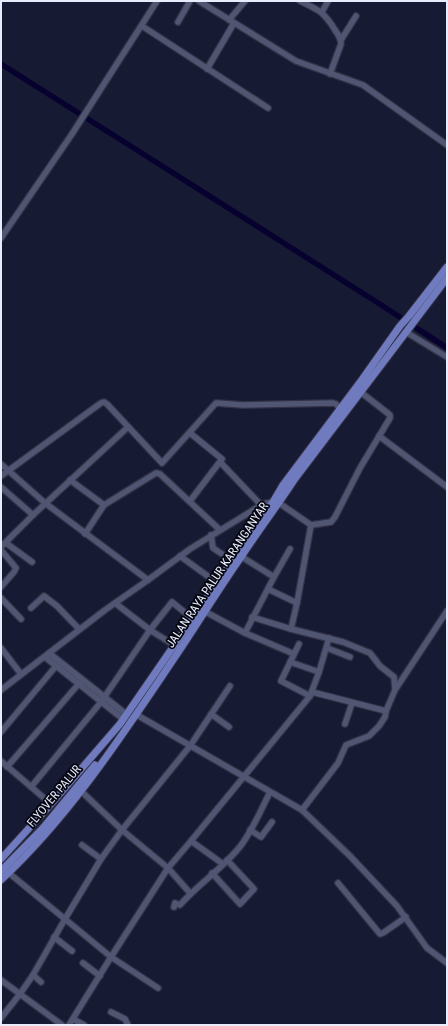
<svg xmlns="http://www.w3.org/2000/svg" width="448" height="1026" font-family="'Roboto Condensed',sans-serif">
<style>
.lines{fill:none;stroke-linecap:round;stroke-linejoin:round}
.canal{stroke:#06012e;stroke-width:5.5}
.minor-casing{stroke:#323247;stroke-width:8}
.major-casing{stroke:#323247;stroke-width:9}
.minor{stroke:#505672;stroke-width:5.5}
.major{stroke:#707bbf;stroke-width:7}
.labels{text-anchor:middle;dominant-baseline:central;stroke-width:3.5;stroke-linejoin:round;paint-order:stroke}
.street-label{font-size:12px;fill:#e8ecfd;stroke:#050610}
</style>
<rect width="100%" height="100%" fill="#161a32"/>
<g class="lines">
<!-- canal -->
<polyline class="canal" points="1,64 375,301 447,348"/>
<defs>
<g id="minor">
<polyline points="199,1 296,61 363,85 447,145"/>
<path d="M 300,1 C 319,10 324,12 335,30 C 338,34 341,39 341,44 L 330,74"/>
<polyline points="322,12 328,1"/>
<polyline points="229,20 245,1"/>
<polyline points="178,22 190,1"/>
<polyline points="142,26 268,108"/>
<polyline points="341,40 356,16"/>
<polyline points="207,69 234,23"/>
<polyline points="1,238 72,134 157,1"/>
<polyline points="406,332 447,357"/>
<polyline points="379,436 447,487"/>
<polyline points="221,463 261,505"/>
<polyline points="1,464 45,503 148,580 190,549 263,504 273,502 279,503 311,525 331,522 335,517 360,468 390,418 390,415 358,390"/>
<polyline points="1,476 101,403 104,402 107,404 162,463 216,403 243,405 333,403 336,404 342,411"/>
<polyline points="70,480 104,505"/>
<polyline points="1,487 33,515"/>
<polyline points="190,501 222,459 190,433"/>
<polyline points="311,525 297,603 291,629 343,642 370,653 380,666 394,677 395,689"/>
<polyline points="85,534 104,505 156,473 160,474 220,530"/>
<polyline points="211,535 213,548 234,562"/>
<polyline points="6,543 32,562"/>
<polyline points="1,547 33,515 128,427"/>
<polyline points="1,550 16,568 14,572 1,587"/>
<polyline points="239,555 274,577 245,633"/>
<polyline points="180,556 220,585"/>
<polyline points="274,577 290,549"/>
<polyline points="268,589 297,603"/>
<polyline points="1,598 21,619"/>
<polyline points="115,603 150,630 177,647"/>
<polyline points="31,608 44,596 57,606 79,629"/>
<polyline points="202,610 245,633 294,654"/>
<polyline points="252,617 291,629"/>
<polyline points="299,644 281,681 310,696"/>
<polyline points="1,648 21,674"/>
<polyline points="327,648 350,657"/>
<polyline points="49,653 126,714"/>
<polyline points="45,657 123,719"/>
<polyline points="290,662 319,672"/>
<polyline points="1,690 105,610 148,580"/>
<polyline points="312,692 386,711"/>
<polyline points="211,714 229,727"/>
<polyline points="137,715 302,810 350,856 397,906 427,948 447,963"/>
<polyline points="345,724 352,703"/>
<polyline points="1,732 56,666"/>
<polyline points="1,761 51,804"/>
<polyline points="7,767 82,680"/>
<polyline points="31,787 101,702 150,630 172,602 194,620"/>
<polyline points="81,791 122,830 168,868 190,893"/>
<polyline points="302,810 338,763 346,745 369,736 379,726 385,717 386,711 395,690 447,611"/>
<polyline points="250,830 261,837 272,822"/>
<polyline points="191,841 223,864"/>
<polyline points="82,845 101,859"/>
<polyline points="9,873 65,919 101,859 122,830 190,746 230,686"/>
<polyline points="212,873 240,904 254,889 227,860"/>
<polyline points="338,883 380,934 383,933 406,917"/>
<path d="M 174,907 L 175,903 L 180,905 C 199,883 225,867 242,844 C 253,829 262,808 270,792"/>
<polyline points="54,937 72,951"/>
<polyline points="83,963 100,976"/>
<polyline points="33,975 41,982"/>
<polyline points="1,980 62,1025"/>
<polyline points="158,988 111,957 168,868 191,841 310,696 319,672 329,638"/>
<polyline points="111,1012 125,1019 128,1025"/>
<polyline points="1,1018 20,994 33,975 65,919 111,957 69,1025"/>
<polyline points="73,1019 84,1025"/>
</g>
<g id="major">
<polyline points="1,859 51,804 120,724 273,502 283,485 361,381 400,326 409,316 447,267"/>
<polyline points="1,871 43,828 95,765"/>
<path d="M 1,880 C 73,813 126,729 181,648 C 201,618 220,587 241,557 C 258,531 277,506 294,480 L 447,278"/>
</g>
</defs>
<!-- minor casing -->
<use href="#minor" class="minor-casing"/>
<!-- major casing -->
<use href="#major" class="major-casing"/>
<!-- minor -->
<use href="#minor" class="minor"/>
<!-- major -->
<use href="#major" class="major"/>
</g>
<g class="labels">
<!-- street labels -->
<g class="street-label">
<text transform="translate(217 575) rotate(-56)">JALAN RAYA PALUR KARANGANYAR</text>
<text transform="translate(54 796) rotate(-50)">FLYOVER PALUR</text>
</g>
</g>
<!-- border -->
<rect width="448" height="1026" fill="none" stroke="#e8ecfd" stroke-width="4"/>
</svg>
